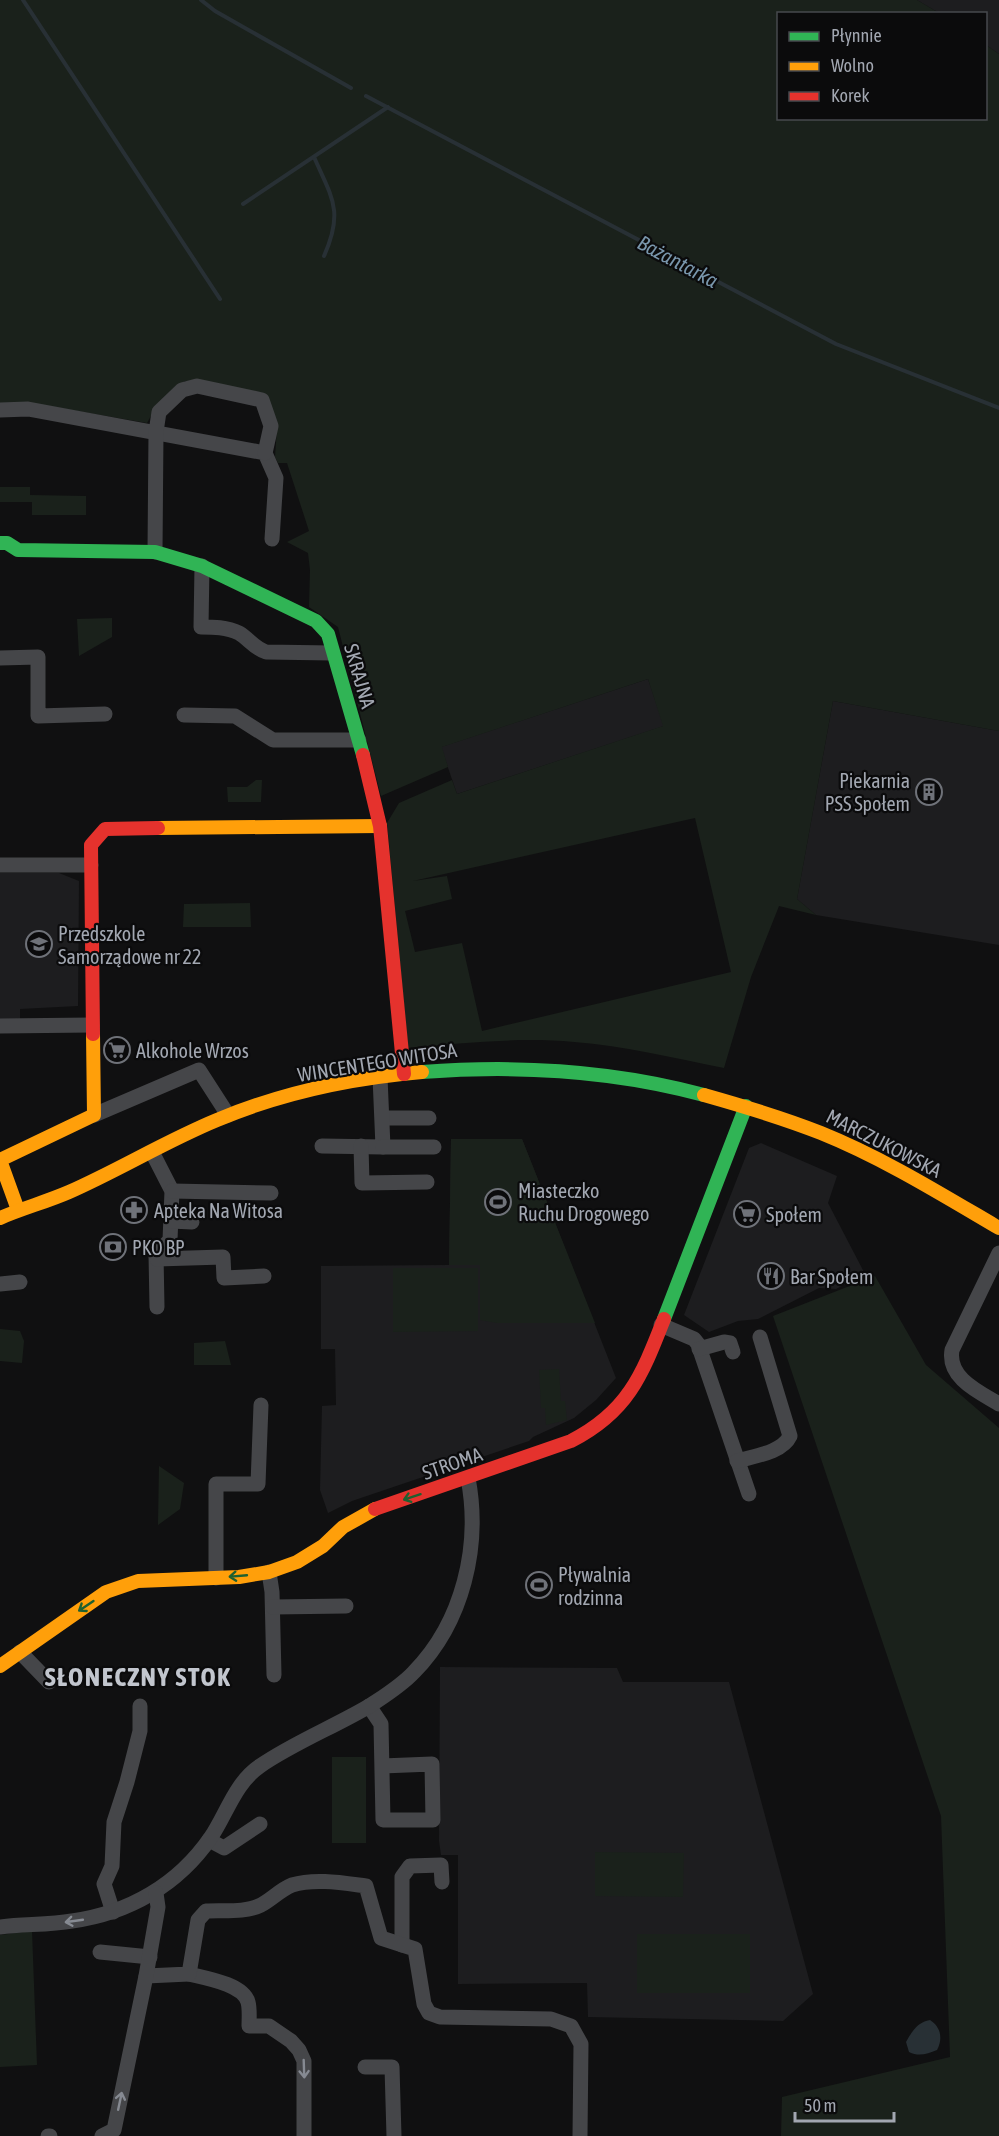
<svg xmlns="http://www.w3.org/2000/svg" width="999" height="2136" font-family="'Asap Condensed',sans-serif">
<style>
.built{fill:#1d1d1f}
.green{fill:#1a211b;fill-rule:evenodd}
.water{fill:#283035}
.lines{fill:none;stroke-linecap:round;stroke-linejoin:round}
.stream{stroke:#283035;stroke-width:4}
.street{stroke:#454649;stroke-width:15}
.fast{stroke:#30b455;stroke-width:14}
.slow{stroke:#ff9f0a;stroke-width:14}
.jam{stroke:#e5322d;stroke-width:14}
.oneway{stroke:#1e6030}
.oneway2{stroke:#868a92}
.labels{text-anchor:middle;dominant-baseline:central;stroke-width:4.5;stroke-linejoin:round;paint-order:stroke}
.street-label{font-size:20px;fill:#a2a7b1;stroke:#0b0b0c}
.poi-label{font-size:20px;fill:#a2a7b1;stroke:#0b0b0c;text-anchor:start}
.water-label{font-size:21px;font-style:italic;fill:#7996ac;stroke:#0b0b0c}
.district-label{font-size:26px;font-weight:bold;letter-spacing:1.5px;fill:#c2c6ce;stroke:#0b0b0c}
</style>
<rect width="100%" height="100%" fill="#101011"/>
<!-- built -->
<g class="built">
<polygon points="917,0 999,0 999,54 986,45 986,14 939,13"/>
<polygon points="648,679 664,726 457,794 441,747"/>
<polygon points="833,701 999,731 999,945 816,915 797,899"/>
<polygon points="0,873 59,873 79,881 78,1006 20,1009 20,1019 0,1019"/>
<polygon points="451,1139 522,1139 616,1378 596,1400 574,1418 533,1437 529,1441 352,1501 328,1513 320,1490 322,1406 336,1405 335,1349 321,1349 321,1266 449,1265"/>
<polygon points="761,1143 837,1176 828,1203 865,1274 836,1289 819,1288 758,1319 738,1321 709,1332 684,1315 749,1148"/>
<polygon points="440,1667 617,1668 623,1682 729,1682 813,1994 783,2021 588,2017 587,1983 458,1984 458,1855 441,1855 439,1841"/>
</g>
<!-- green -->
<g class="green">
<path d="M 0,0 L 917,0 L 939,13 L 778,14 L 778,118 L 986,118 L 986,45 L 999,54 L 999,731 L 833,701 L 797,899 L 816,915 L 779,906 L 751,977 L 724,1068 C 674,1058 624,1046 574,1042 C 519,1037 463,1043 408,1048 L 387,823 L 399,803 L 452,780 L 457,794 L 663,726 L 648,679 L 442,747 L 448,767 L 381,796 L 338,627 L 309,607 L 310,570 L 308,553 L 287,542 L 309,531 L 287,463 L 278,463 L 275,457 L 277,428 L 267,395 L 185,381 L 158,403 L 147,423 L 30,403 L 0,405 ZM 695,818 L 731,972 L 482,1031 L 462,943 L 415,952 L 405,911 L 452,899 L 447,876 L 413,881 Z"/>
<polygon points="0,487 30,487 30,495 86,496 86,515 32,515 32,502 0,502"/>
<polygon points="112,618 112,637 79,656 77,619"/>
<polygon points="256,780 262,780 261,802 228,802 227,787 247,787"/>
<polygon points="250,903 251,927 183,927 184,904"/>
<polygon points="451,1139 522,1139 595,1323 497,1323 480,1320 480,1265 449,1265"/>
<polygon points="393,1268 478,1268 478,1331 393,1332"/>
<polygon points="875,1276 926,1365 999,1428 999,2136 781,2136 782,2097 950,2057 941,1816 773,1316"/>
<polygon points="0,1329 20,1331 24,1341 22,1363 0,1361"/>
<polygon points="225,1341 231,1365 194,1365 194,1343"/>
<polygon points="559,1369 561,1401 565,1401 567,1420 546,1425 545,1408 541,1408 539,1370"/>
<polygon points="159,1466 184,1483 180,1509 158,1525"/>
<rect x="332" y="1757" width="34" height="86"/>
<polygon points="595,1852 684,1853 683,1897 595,1896"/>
<polygon points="32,1931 37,2065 0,2067 0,1935"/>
<rect x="637" y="1934" width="113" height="59"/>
</g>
<!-- water -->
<path class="water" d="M 930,2020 C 941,2027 943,2039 937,2050 C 927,2054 919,2057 909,2052 L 906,2042 C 912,2031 918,2022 930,2020 Z"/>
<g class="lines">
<!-- stream -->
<g class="stream">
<polyline points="23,0 220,299"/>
<polyline points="201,0 215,11 351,88"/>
<polyline points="366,96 836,344 999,408"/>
<path d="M 314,157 C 332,198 344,211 324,256"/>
<polyline points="243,204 388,107"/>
</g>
<!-- street -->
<g class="street">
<polyline points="0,410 28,409 265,453 276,478 272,539"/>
<polyline points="155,552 156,432 159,412 182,390 197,386 262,400 271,426 265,453"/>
<path d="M 202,566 L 201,627 C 213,627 227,627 239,633 C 249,639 254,648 266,652 L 332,653"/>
<polyline points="0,658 38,657 38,716 105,714"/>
<polyline points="184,715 235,716 273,740 359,740"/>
<polyline points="0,865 91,865"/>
<polyline points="0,1026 92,1025"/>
<polyline points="94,1115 199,1070 228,1115"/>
<polyline points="383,1118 429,1118"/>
<polyline points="322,1146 383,1147 380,1077"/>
<polyline points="361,1146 362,1183 427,1182"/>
<polyline points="383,1147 434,1147"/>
<polyline points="152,1152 172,1191 170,1240 156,1254 157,1307"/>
<polyline points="172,1191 271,1193"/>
<polyline points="171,1221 192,1222"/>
<path d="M 999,1253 L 952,1350 C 947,1378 979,1392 999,1404"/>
<polyline points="157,1259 223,1257 224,1278 264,1276"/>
<polyline points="0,1284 20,1282"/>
<polyline points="661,1325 694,1339 698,1344 749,1494"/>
<polyline points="699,1349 724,1342 730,1343 733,1352"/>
<path d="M 737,1461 C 753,1456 782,1453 790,1436 L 760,1337"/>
<polyline points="269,1572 272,1592 274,1675"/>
<polyline points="216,1578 216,1484 258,1484 261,1405"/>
<polyline points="273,1607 346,1606"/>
<polyline points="20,1652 49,1682"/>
<polyline points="369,1706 381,1724 383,1820 433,1820 432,1764 382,1766"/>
<polyline points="209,1840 224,1848 260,1824"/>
<polyline points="113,1912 104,1884 112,1866 114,1822 127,1782 140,1731 140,1706"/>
<path d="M 0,1927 C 24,1924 49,1925 72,1921 C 129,1913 178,1885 211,1837 C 227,1813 235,1783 260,1766 C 293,1743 336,1726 371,1705 C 386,1695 402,1685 414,1672 C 463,1622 481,1546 468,1478"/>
<polyline points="402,1945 402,1877 410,1866 441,1865 442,1882"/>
<polyline points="100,1952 150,1957"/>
<path d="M 189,1974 C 205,1978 243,1984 248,2002 C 250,2009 249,2019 249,2026 L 269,2026 L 291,2041 L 299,2050 L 304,2061 L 304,2136"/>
<path d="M 146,1976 L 189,1974 L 198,1920 L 206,1911 C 223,1910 245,1913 261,1905 C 272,1899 280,1890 292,1885 C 315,1878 343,1883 366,1886 L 381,1938 L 415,1949 L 424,2004 L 429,2013 L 440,2017 L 551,2019 L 571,2026 L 581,2044 L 580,2136"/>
<polyline points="365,2067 392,2067 394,2136"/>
<polyline points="48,2136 50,2136"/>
<polyline points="102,2136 114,2130 146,1976 158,1907 156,1893"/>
</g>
<!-- fast -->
<g class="fast">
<polyline points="0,543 7,543 18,550 155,552 202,566 316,621 328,634 363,755"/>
<path d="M 422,1072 C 516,1065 612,1070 704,1095"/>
<polyline points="664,1319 746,1106"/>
</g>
<!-- slow -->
<g class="slow">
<polyline points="158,828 380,826"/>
<path d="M 704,1095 C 743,1106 783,1118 821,1133 C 883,1158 941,1194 999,1228"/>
<polyline points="18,1210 0,1160 94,1115 93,1034"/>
<path d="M 0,1218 C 23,1208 46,1202 69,1192 C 119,1170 166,1141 217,1120 C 281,1093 353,1078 422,1072"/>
<polyline points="0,1666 106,1592 138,1581 239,1577 269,1572 297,1562 323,1546 343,1527 375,1509"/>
</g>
<!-- jam -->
<g class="jam">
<polyline points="363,755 380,826 404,1074"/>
<polyline points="93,1034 91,845 105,829 158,828"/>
<path d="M 375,1509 L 571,1441 C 628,1412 642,1375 664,1319"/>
</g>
</g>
<!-- one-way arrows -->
<defs><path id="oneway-shaft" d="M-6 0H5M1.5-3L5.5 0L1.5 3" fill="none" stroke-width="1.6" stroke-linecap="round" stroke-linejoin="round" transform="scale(1.5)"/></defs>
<g class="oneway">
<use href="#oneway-shaft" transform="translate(412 1497) rotate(162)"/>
<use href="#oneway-shaft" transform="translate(238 1576) rotate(175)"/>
<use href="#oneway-shaft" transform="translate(86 1606) rotate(146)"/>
</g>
<g class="oneway2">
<use href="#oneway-shaft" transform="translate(74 1921) rotate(172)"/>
<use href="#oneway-shaft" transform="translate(304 2069) rotate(88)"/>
<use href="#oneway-shaft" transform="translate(120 2101) rotate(-78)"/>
</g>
<!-- icons -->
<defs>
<symbol id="building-ring" viewBox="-11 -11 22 22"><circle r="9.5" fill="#0b0b0c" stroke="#6f7279" stroke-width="1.5"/><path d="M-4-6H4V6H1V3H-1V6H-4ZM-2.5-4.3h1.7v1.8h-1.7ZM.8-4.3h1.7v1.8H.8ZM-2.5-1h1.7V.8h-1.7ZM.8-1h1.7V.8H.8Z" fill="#6f7279"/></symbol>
<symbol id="school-ring" viewBox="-11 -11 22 22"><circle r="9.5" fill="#0b0b0c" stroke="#6f7279" stroke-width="1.5"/><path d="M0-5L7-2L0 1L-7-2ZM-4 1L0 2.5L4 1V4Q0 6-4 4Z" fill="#6f7279"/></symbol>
<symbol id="supermarket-ring" viewBox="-11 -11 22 22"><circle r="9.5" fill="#0b0b0c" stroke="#6f7279" stroke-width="1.5"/><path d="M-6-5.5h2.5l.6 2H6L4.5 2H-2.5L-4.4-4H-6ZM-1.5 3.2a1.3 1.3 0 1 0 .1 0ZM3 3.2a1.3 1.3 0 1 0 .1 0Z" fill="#6f7279"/></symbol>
<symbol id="stadium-ring" viewBox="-11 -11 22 22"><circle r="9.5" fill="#0b0b0c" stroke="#6f7279" stroke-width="1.5"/><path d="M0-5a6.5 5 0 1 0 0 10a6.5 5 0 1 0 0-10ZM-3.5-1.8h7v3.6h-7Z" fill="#6f7279"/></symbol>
<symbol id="pharmacy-ring" viewBox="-11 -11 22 22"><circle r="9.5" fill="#0b0b0c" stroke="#6f7279" stroke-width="1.5"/><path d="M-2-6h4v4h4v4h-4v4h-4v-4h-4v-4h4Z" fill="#6f7279"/></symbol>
<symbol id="bank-ring" viewBox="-11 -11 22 22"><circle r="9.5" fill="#0b0b0c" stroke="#6f7279" stroke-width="1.5"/><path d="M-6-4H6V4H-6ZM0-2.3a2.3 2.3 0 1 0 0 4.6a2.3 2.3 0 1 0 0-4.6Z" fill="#6f7279"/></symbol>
<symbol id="restaurant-ring" viewBox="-11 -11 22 22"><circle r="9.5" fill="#0b0b0c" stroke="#6f7279" stroke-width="1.5"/><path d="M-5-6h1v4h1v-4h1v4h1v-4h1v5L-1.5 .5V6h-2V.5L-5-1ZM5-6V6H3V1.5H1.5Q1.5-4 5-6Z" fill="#6f7279"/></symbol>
</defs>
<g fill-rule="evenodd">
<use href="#building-ring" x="914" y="777" width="30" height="30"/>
<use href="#school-ring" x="24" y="929" width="30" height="30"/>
<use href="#supermarket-ring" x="102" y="1035" width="30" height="30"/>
<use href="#stadium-ring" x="483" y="1187" width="30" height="30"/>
<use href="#pharmacy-ring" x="119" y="1195" width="30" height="30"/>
<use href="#supermarket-ring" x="732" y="1199" width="30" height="30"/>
<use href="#bank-ring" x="98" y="1232" width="30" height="30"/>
<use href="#restaurant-ring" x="756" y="1261" width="30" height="30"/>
<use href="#stadium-ring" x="524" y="1570" width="30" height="30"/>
</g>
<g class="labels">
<!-- street labels -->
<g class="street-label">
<text transform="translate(360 676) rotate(74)">SKRAJNA</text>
<text transform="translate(377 1062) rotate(-9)">WINCENTEGO WITOSA</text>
<text transform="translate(884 1143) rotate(27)">MARCZUKOWSKA</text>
<text transform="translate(452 1463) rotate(-19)">STROMA</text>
</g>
<!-- poi labels -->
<g class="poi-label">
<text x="910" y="780" text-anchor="end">Piekarnia<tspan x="910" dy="23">PSS Społem</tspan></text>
<text x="58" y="933">Przedszkole<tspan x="58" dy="23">Samorządowe nr 22</tspan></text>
<text x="136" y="1050">Alkohole Wrzos</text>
<text x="518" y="1190">Miasteczko<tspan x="518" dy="23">Ruchu Drogowego</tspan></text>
<text x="154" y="1210">Apteka Na Witosa</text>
<text x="766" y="1214">Społem</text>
<text x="132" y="1247">PKO BP</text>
<text x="790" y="1276">Bar Społem</text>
<text x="558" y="1574">Pływalnia<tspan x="558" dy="23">rodzinna</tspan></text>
</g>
<!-- water labels -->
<g class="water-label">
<text transform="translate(678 261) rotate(28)">Bażantarka</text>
</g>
<!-- district labels -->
<g class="district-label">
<text x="138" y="1677">SŁONECZNY STOK</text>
</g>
</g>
<!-- legend -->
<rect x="777" y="12" width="210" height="108" fill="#0b0b0c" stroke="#47494e" stroke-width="1.5"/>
<rect x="789" y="32" width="30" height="9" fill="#30b455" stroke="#47494e" stroke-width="1.5"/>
<text x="831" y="42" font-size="18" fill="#a2a7b1">Płynnie</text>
<rect x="789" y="62" width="30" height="9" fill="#ff9f0a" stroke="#47494e" stroke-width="1.5"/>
<text x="831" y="72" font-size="18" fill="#a2a7b1">Wolno</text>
<rect x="789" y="92" width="30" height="9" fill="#e5322d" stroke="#47494e" stroke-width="1.5"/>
<text x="831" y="102" font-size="18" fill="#a2a7b1">Korek</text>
<!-- scale -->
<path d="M795 2112v9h99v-9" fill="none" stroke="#a2a7b1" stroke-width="3"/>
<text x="804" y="2112" font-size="18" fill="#a2a7b1" stroke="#0b0b0c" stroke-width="4.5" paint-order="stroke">50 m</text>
</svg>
